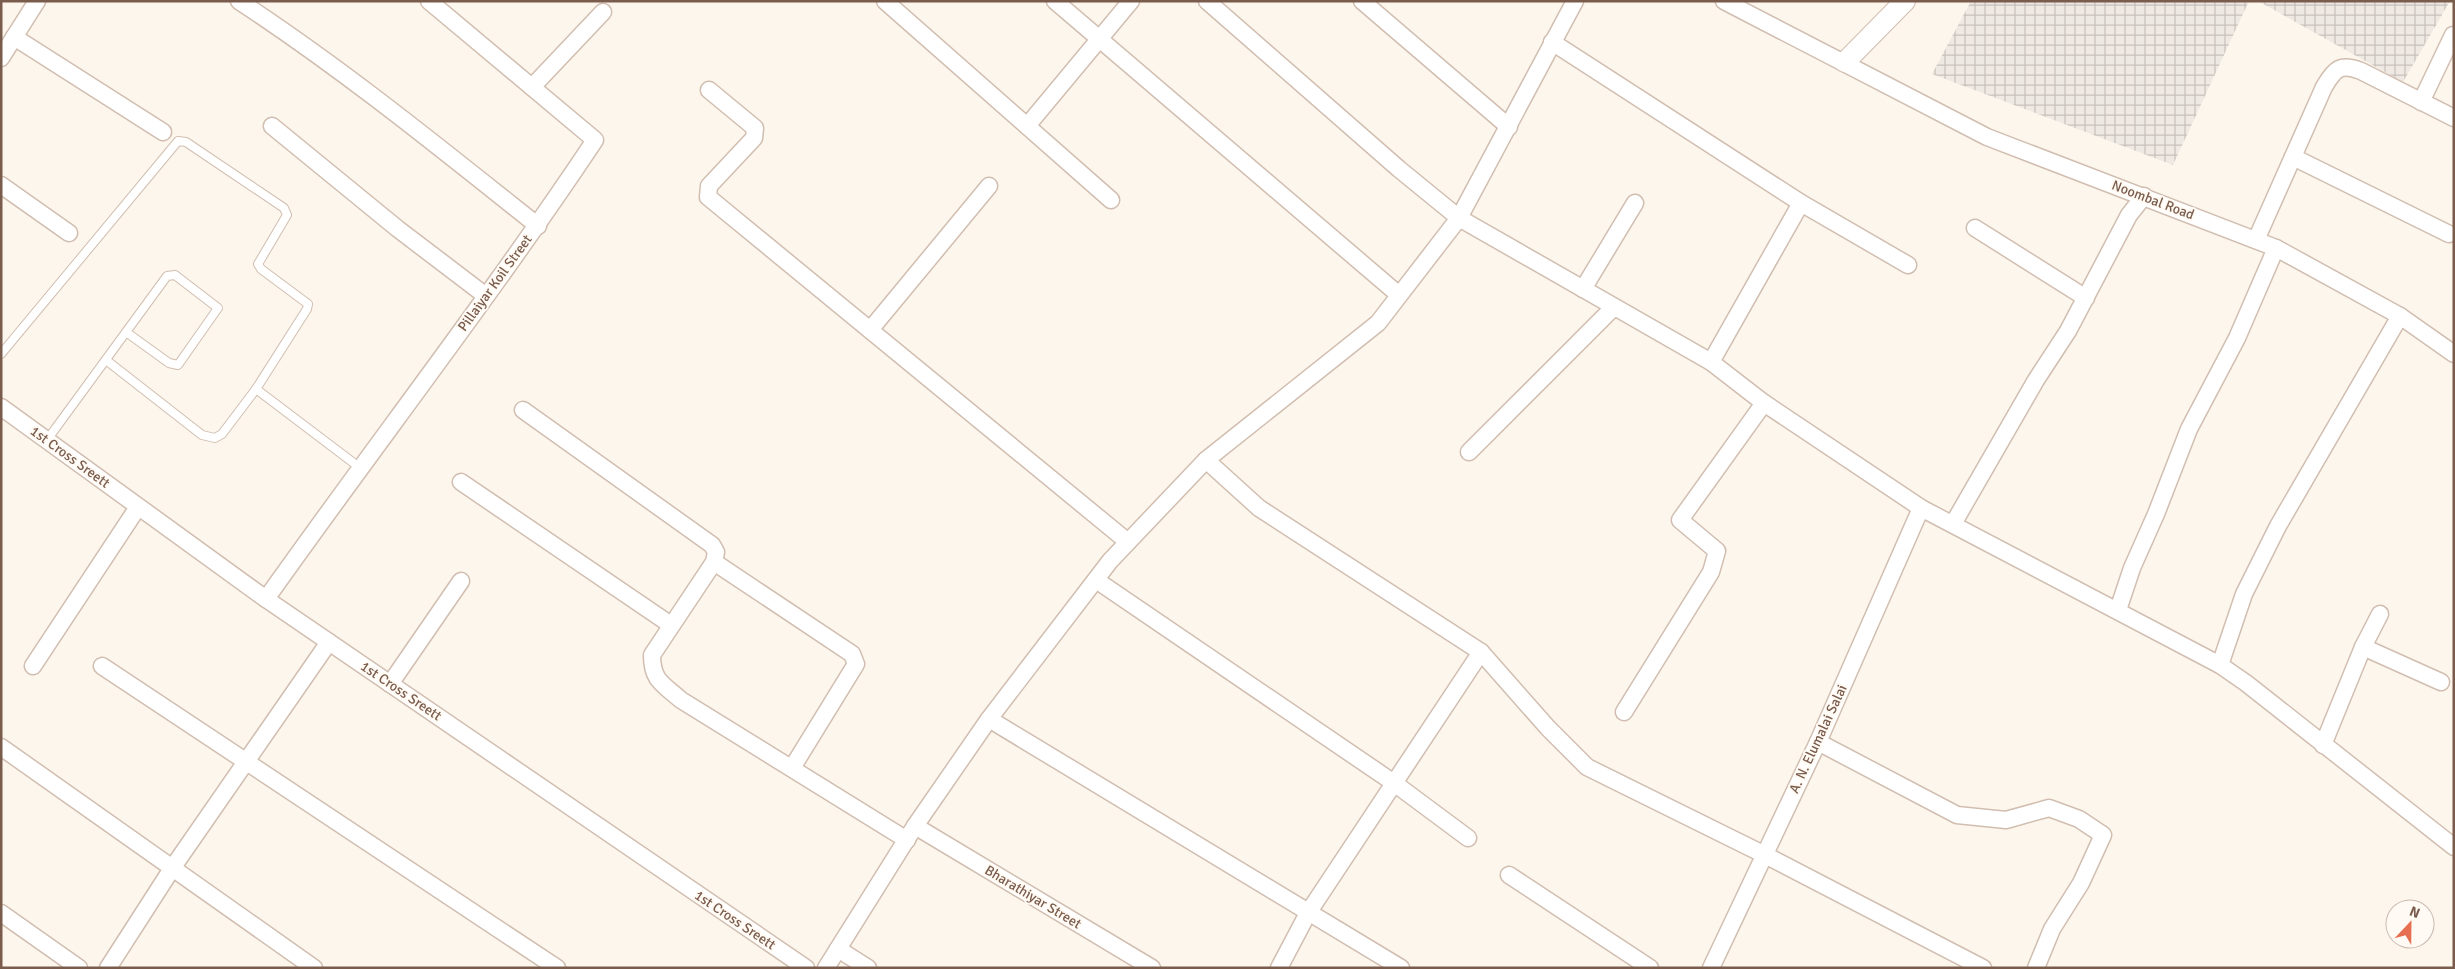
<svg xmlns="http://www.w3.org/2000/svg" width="2455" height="969" font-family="Signika,sans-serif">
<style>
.industrial{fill:url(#industrial-grid)}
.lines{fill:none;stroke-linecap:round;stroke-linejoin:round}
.service-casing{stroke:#d1beb0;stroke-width:10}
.minor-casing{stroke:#d1beb0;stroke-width:19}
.tertiary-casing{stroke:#d1beb0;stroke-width:22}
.service{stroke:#fff;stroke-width:8}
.minor{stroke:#fff;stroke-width:16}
.tertiary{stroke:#fff;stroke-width:20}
.labels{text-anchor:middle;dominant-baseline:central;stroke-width:4;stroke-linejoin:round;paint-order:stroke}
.street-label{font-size:14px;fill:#7a5c4d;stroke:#fffaf3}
</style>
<defs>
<pattern id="industrial-grid" width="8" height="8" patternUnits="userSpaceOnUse" patternTransform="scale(1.25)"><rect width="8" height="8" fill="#efe9e4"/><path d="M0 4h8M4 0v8" fill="none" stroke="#c7c0bb"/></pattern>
</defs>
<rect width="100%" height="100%" fill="#fdf6ec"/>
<!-- industrial -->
<g class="industrial">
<polygon points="1971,1 2249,1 2173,165 1932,74"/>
<polygon points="2258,1 2450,1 2403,82"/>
</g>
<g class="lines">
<defs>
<g id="service">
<polyline points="1,354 178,141 186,142 284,208 287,215 258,264 261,269 308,304 307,309 256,389 222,434 215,438 202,435 106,360"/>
<polyline points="256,389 359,467"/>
<polyline points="47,440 167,276 175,275 218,308 178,365 169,363 126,332"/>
</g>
<g id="minor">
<path d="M 239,1 C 344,70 440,148 538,226"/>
<polyline points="885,1 1111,200"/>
<polyline points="1055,1 1399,295"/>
<polyline points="1207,1 1399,169 1459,218 1711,362 1764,403 1921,508 2220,665 2246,683 2454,847"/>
<polyline points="1362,1 1509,127"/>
<polyline points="1724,1 1987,137 2276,248 2400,316 2454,354"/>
<polyline points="14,37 163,132"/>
<polyline points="1552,42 1801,203 1908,265"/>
<polyline points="1,58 37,1"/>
<polyline points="532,87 603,12"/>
<polyline points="709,90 755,128 754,138 709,186 708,197 1128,542"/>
<polyline points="2421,102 2453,35"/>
<polyline points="272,126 398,229 486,296"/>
<polyline points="1027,126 1131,1"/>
<polyline points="2293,157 2449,234"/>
<polyline points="1,185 69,233"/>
<polyline points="1975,228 2086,298"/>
<path d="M 2256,240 L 2324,87 C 2335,68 2341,63 2361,71 L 2454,118"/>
<polyline points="1583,289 1635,203"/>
<polyline points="870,330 989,186"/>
<polyline points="1711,362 1801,203"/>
<polyline points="1,407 266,599 806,968"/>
<path d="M 523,410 L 712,545 L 716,552 L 714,562 L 652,655 C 652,681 663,684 681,700 L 907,840"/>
<polyline points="1469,452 1614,307"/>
<polyline points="1206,460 1259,508 1481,652 1548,728 1587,767 1763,854 1983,968"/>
<polyline points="461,482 671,625"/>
<polyline points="1953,524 2036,380 2068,331 2129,215 2144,196"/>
<polyline points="714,562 852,654 856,664 792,768"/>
<polyline points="1096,580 1394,783 1468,838"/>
<path d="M 266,599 C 375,445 491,296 595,140 L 429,1"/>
<polyline points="2118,610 2132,568 2156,514 2189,429 2237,338 2276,248"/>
<polyline points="2363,647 2441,682"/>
<polyline points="2220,665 2244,594 2278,526 2400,316"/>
<polyline points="33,666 138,507"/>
<polyline points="102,666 557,968"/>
<polyline points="390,684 461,581"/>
<polyline points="1624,712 1711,572 1717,551 1680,520 1764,403"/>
<polyline points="989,719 1401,968"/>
<polyline points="1818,742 1957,815 2006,820 2049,808 2079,819 2103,835 2081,883 2052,929 2036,968"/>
<polyline points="2323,745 2363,647 2380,614"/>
<polyline points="1,747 314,968"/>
<polyline points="915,826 1152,968"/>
<polyline points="1509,875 1650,968"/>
<polyline points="1,913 79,968"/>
<polyline points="838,949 868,968"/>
<polyline points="108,968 173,867 329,642"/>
<polyline points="826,968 915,826 989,719 1110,561 1206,460 1378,323 1459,218 1575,1"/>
<polyline points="1279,968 1308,913 1481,652"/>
<polyline points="1711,968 1818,742 1921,508"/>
</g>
<polyline id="tertiary" points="1845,62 1905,1"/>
</defs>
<!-- service casing -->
<use href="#service" class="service-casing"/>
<!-- minor casing -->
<use href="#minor" class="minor-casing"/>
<!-- tertiary casing -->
<use href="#tertiary" class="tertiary-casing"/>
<!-- service -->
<use href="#service" class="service"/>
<!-- minor -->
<use href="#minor" class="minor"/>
<!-- tertiary -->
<use href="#tertiary" class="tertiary"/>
</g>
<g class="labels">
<!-- street labels -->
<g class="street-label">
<text transform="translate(2153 200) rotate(21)">Noombal Road</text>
<text transform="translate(495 283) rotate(-54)">Pillaiyar Koil Street</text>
<text transform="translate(70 457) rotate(36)">1st Cross Sreett</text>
<text transform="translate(401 691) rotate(34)">1st Cross Sreett</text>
<text transform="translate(1818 739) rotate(-65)">A. N. Elumalai Salai</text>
<text transform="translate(1033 897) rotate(31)">Bharathiyar Street</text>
<text transform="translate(735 920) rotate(34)">1st Cross Sreett</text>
</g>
</g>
<!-- border -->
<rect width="2455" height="969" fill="none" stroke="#7a5c4d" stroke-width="5"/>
<!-- north arrow -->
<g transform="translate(2410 924) rotate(22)"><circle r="24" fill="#fffaf3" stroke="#cabbb1"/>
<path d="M0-4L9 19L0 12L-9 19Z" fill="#e76f51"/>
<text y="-8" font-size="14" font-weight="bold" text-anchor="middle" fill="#7a5c4d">N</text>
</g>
</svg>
